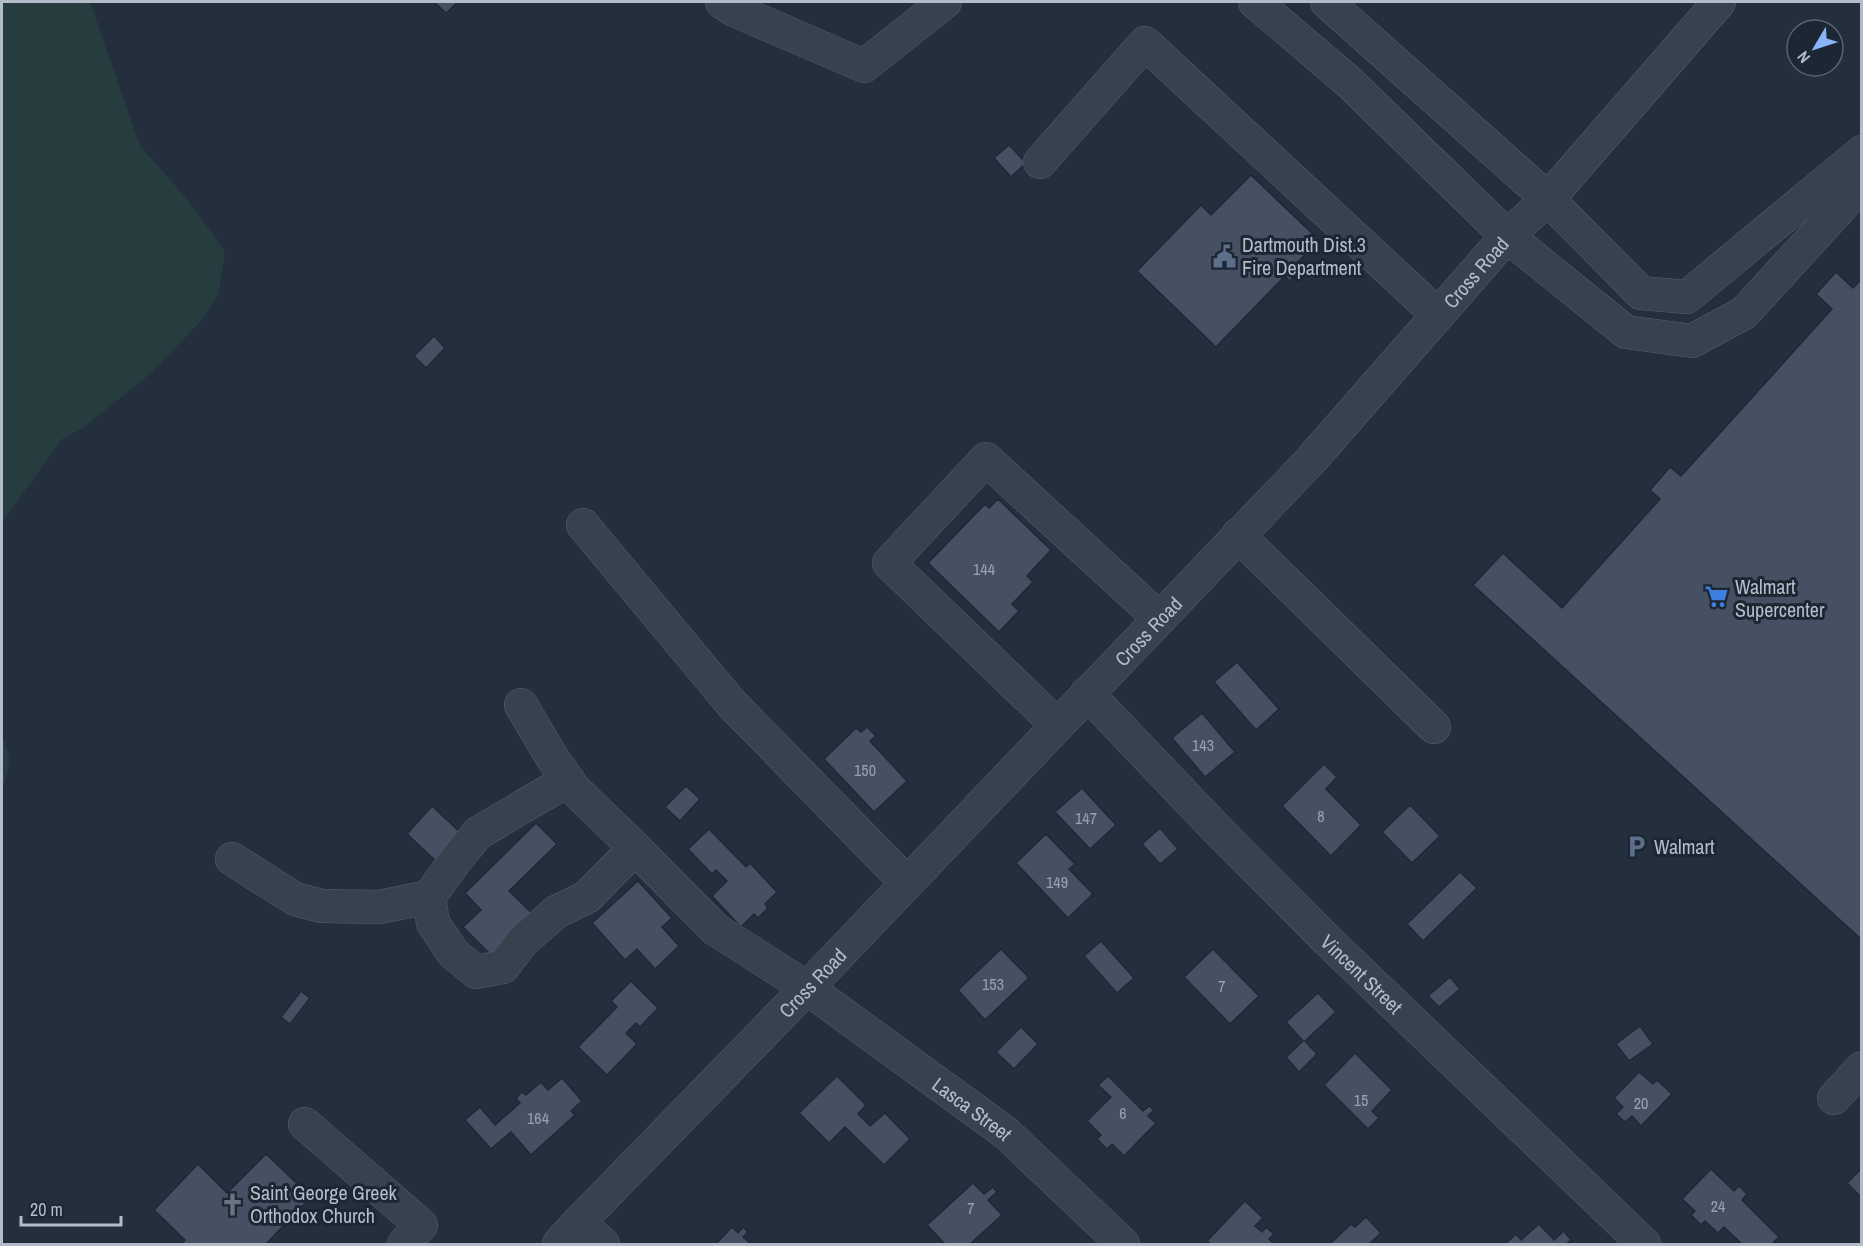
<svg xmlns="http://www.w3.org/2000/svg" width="1863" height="1246" font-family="'Archivo Narrow',sans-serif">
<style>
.green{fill:#263c3f}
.building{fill:#455162;stroke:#1f2835;stroke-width:1.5}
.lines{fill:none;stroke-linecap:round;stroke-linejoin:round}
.minor-casing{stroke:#565f6c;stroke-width:34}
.minor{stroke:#38414e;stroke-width:33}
.labels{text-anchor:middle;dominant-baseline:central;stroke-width:6;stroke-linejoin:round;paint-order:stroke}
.number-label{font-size:16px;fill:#98a1af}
.poi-label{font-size:20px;fill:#b4bcc9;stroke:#1d2633;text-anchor:start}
.street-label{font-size:20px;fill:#b4bcc9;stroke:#1d2633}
</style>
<rect width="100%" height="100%" fill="#242f3e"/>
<!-- green -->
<g class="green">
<polygon points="2,2 90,2 140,146 187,199 225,252 218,295 202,320 151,373 83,428 62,439 2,522"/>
<path d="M 2,738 C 13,753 9,772 2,788 Z"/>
</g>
<!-- building -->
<g class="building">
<polygon points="434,2 458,2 446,13"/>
<polygon points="1009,145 1026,163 1011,177 994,158"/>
<polygon points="1251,175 1319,240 1296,264 1302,269 1290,281 1285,276 1216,347 1137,271 1201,205 1211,215"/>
<polygon points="1836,272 1853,288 1862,279 1862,940 1473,585 1503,553 1562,608 1660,499 1650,490 1670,467 1681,476 1832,309 1816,294"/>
<polygon points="434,336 445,348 426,368 414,356"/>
<polygon points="998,499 1051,550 1027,576 1033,582 1012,604 1019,611 999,632 928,563 985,504 989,508"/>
<polygon points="1237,662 1279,709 1256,730 1214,682"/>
<polygon points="1202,713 1235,752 1205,777 1172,738"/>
<polygon points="867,727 876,736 870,741 907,781 874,812 824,759 856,728 861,732"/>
<polygon points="1324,764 1337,777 1326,789 1361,825 1331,856 1282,806"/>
<polygon points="686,786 700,799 680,821 665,807"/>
<polygon points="1082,788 1116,825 1090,849 1055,812"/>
<polygon points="1410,805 1440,836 1412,863 1382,832"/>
<polygon points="432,806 462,834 437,862 407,834"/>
<polygon points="536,823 557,844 509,891 539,920 497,961 463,927 481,910 465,893"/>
<polygon points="1160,828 1178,849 1160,864 1142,844"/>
<polygon points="709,829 746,867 750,863 777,892 765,904 768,908 758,918 754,914 741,927 712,896 727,881 716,870 712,874 688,849"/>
<polygon points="1046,834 1075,864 1069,869 1093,894 1068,918 1016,863"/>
<polygon points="1460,872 1477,888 1423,941 1407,924"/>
<polygon points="638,881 672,918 662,927 679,946 655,969 637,949 625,960 592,923"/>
<polygon points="1101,941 1134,978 1117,993 1084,956"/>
<polygon points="1001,949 1029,978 985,1020 958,990"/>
<polygon points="1213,949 1259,996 1230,1024 1184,977"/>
<polygon points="1450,977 1460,989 1439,1007 1428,996"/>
<polygon points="631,981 658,1008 640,1027 636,1023 626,1033 637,1044 607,1075 578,1047 617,1007 611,1001"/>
<polygon points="301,991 310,998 290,1024 281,1017"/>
<polygon points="1318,993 1336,1012 1305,1041 1317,1054 1299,1072 1286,1057 1303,1041 1286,1022"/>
<polygon points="1640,1026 1653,1044 1629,1061 1616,1044"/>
<polygon points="1021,1027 1038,1044 1014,1069 996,1052"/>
<polygon points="1355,1053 1392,1090 1372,1111 1379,1118 1368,1129 1324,1085"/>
<polygon points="1639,1072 1653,1084 1657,1080 1672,1094 1641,1126 1632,1116 1625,1122 1616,1114 1623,1107 1614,1098"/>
<polygon points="837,1076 866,1105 858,1114 870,1126 885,1113 910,1139 884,1165 845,1127 829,1143 799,1113"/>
<polygon points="1108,1076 1143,1111 1149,1106 1154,1110 1148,1116 1156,1123 1124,1156 1112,1144 1107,1149 1097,1139 1101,1135 1087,1121 1111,1097 1098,1085"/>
<polygon points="562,1078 582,1101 571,1111 575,1115 531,1155 511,1132 491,1149 465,1120 480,1107 495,1125 520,1103 516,1098 522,1092 526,1095 541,1082 548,1090"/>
<polygon points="266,1154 311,1197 266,1244 181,1244 185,1240 154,1210 198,1164 227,1193"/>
<polygon points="1711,1169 1734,1191 1739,1186 1747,1194 1742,1200 1779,1237 1772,1244 1742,1244 1724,1227 1718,1233 1705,1221 1701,1225 1691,1215 1695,1211 1682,1199"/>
<polygon points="1860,1170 1862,1171 1862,1198 1847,1183"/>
<polygon points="973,1183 984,1194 993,1187 997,1192 988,1200 1002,1215 970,1244 945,1244 927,1225"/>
<polygon points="1245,1201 1263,1218 1255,1226 1262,1232 1266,1227 1274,1234 1269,1239 1274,1244 1211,1244 1207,1241"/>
<polygon points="1366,1217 1381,1233 1369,1244 1330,1244 1351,1224 1355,1227"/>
<polygon points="1539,1224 1554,1240 1564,1231 1571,1240 1566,1244 1505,1244 1516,1234 1521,1240"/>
<polygon points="732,1227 738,1233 743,1227 748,1232 743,1237 751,1244 716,1244"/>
</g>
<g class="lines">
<defs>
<g id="minor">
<polyline points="722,2 734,10 864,66 945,2"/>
<polyline points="1255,2 1349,82 1507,236 1626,332 1692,341 1744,313 1862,184"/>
<polyline points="1327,2 1548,199 1641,293 1687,297 1862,152"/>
<polyline points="1040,162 1145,43 1438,315"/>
<polyline points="583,525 731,703 907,883"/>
<polyline points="1238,535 1434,727"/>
<path id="s1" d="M 1087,693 L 1207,819 L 1327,940 L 1644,1244"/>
<path id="s2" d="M 521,705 L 553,759 L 574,789 L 630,843 L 715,929 L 807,988 L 1006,1133 L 1123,1244"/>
<polyline points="1057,725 889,563 986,459 1159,618"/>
<polyline points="568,780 478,833 455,861 429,897 433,923 453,953 476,972 503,967 523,941 556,912 587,897 635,848"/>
<polyline points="232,859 295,899 321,906 379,907 429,897"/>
<polyline points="1834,1098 1862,1068"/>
<polyline points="305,1124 421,1225 404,1244"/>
<polyline points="579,1222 603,1244"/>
<path id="s3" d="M 559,1244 L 579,1222 L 807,988 L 1312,459 L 1507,236 L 1548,199 L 1719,2"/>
</g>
</defs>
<!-- minor casing -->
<use href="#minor" class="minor-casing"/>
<!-- minor -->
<use href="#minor" class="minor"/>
</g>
<!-- icons -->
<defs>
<symbol id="civic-bare" viewBox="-9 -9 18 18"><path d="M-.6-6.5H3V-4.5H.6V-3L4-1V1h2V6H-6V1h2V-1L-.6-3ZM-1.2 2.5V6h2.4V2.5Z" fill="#5c6f8a" stroke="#1d2633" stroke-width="2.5" paint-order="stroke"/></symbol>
<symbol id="supermarket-bare" viewBox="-9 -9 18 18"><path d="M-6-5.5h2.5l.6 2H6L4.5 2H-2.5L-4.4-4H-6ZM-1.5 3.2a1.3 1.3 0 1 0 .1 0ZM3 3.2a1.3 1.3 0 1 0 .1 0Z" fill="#3f7fe0" stroke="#1d2633" stroke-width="2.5" paint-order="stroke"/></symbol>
<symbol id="parking-bare" viewBox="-9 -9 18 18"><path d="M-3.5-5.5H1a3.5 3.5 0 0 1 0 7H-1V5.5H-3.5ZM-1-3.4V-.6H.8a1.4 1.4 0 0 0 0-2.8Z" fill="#5c6f8a" stroke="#1d2633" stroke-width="2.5" paint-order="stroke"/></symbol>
<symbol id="church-bare" viewBox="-9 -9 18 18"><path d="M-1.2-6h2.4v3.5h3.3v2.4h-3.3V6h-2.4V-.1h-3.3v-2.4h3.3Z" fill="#6b7280" stroke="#1d2633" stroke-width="2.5" paint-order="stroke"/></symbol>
</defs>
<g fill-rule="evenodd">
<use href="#civic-bare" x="1208" y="240" width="33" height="33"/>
<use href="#supermarket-bare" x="1700" y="580" width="33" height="33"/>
<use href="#parking-bare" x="1620" y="830" width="33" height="33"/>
<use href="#church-bare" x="216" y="1188" width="33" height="33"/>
</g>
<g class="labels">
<!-- number labels -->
<g class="number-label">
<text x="984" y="569">144</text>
<text x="1203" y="745">143</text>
<text x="865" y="770">150</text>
<text x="1321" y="816">8</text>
<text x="1086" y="818">147</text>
<text x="1057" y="882">149</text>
<text x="993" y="984">153</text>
<text x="1222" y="986">7</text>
<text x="1361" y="1100">15</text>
<text x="1641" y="1103">20</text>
<text x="1123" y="1113">6</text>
<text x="538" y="1118">164</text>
<text x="1718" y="1206">24</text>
<text x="971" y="1208">7</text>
</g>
<!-- poi labels -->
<g class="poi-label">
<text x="1242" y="244">Dartmouth Dist.3<tspan x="1242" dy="23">Fire Department</tspan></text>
<text x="1735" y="586">Walmart<tspan x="1735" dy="23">Supercenter</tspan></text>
<text x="1654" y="846">Walmart</text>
<text x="250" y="1192">Saint George Greek<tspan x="250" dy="23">Orthodox Church</tspan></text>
</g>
<!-- street labels -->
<g class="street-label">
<text stroke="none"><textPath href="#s3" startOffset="1336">Cross Road</textPath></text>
<text stroke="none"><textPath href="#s3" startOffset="850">Cross Road</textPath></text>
<text stroke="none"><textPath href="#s1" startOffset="393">Vincent Street</textPath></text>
<text stroke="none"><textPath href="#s3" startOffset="364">Cross Road</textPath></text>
<text stroke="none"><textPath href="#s2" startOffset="612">Lasca Street</textPath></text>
</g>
</g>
<!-- border -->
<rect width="1863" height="1246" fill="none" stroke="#b4bcc9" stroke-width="6"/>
<!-- north arrow -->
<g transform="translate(1815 48) rotate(231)"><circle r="28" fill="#1d2633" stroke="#59626f" stroke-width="1.5"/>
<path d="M0-4.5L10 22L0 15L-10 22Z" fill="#8ab4f8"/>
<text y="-9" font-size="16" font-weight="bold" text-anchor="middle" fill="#b4bcc9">N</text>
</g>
<!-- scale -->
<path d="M21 1216v9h100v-9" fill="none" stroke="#b4bcc9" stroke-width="3"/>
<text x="30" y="1216" font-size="18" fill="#b4bcc9" stroke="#1d2633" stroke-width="4.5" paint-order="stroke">20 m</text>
</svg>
